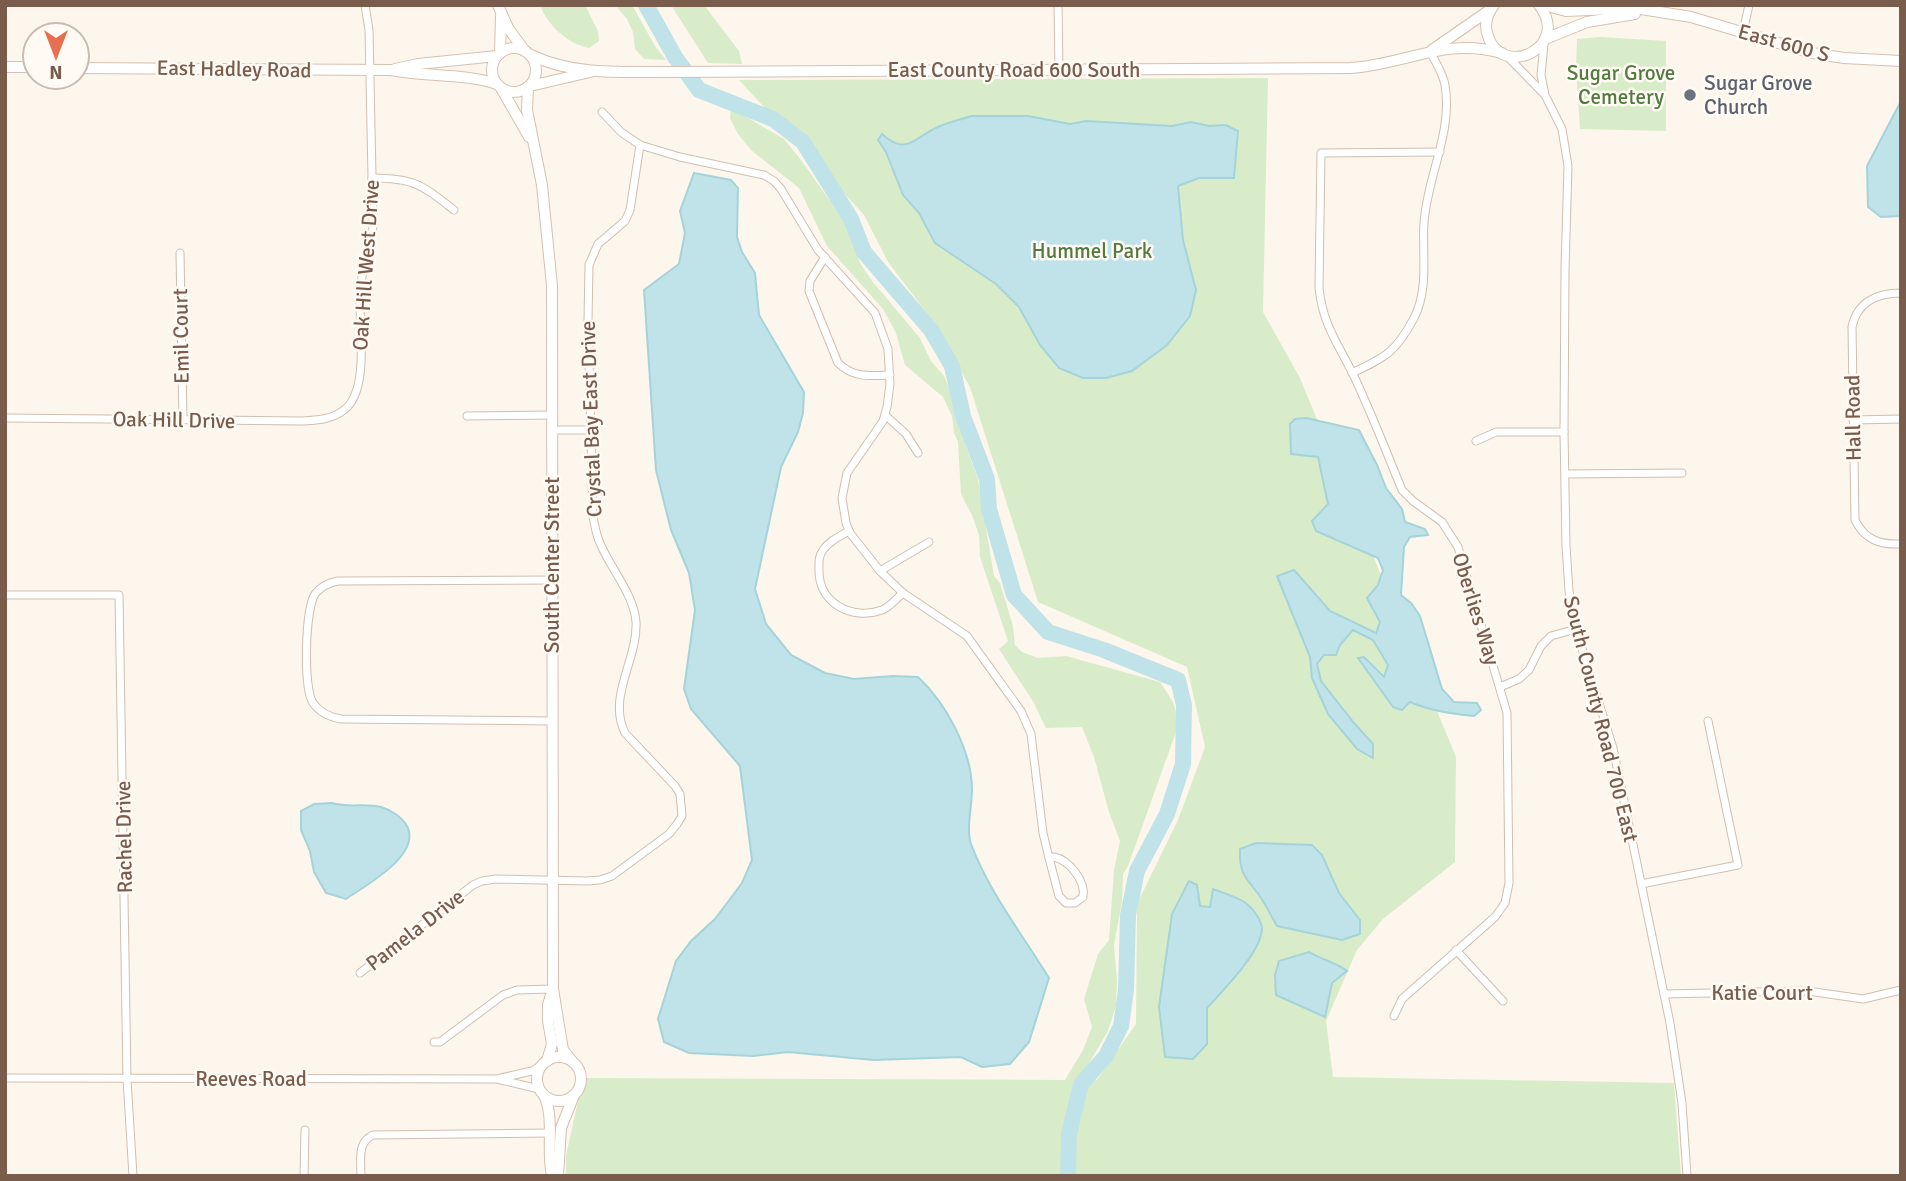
<svg xmlns="http://www.w3.org/2000/svg" width="1906" height="1181" font-family="Signika,sans-serif">
<style>
.green{fill:#d8ecc9}
.water{fill:#bfe3e8;stroke:#a5d3da;stroke-width:2}
.lines{fill:none;stroke-linecap:round;stroke-linejoin:round}
.river{stroke:#bfe3e8;stroke-width:16}
.street-casing{stroke:#d1beb0;stroke-width:9}
.secondary-casing{stroke:#d6c0b0;stroke-width:12}
.street{stroke:#fff;stroke-width:7}
.secondary{stroke:#fff;stroke-width:10}
.worship-dot{fill:#6b7280;stroke:#fffaf3;stroke-width:2.5}
.labels{text-anchor:middle;dominant-baseline:central;stroke-width:5;stroke-linejoin:round;paint-order:stroke}
.street-label{font-size:21px;fill:#7a5c4d;stroke:#fffaf3}
.park-label{font-size:21px;fill:#537a41;stroke:#fffaf3}
.worship-label{font-size:21px;fill:#5b616d;stroke:#fffaf3;text-anchor:start}
</style>
<rect width="100%" height="100%" fill="#fdf6ec"/>
<!-- green -->
<g class="green">
<path d="M 540,5 L 585,5 L 598,31 L 599,41 L 589,48 C 568,44 547,25 540,5 Z"/>
<polygon points="615,5 632,5 655,46 666,60 644,59 635,49 633,32 627,19"/>
<polygon points="671,5 704,5 739,51 742,64 708,63"/>
<polygon points="1600,37 1666,41 1666,131 1580,129 1576,68 1577,39"/>
<path d="M 1268,78 L 1263,312 L 1300,378 L 1456,757 L 1455,862 L 1383,919 L 1357,950 L 1326,1021 L 1333,1077 L 1674,1083 L 1681,1176 L 566,1176 L 566,1156 L 583,1078 L 1065,1080 L 1083,1050 L 1092,1027 L 1084,999 L 1098,954 L 1109,940 L 1114,870 L 1120,841 L 1109,812 L 1094,757 L 1082,727 L 1046,728 L 1034,703 L 999,649 L 1008,641 L 980,557 L 979,535 L 972,515 L 961,494 L 958,442 L 954,433 L 952,416 L 943,397 L 905,365 L 896,333 L 883,309 L 827,246 L 799,188 L 751,150 L 738,134 L 730,118 L 731,108 L 784,139 L 801,160 L 845,222 L 860,263 L 872,281 L 920,338 L 931,361 L 944,376 L 956,405 L 966,447 L 978,479 L 994,576 L 1000,583 L 1013,626 L 1015,645 L 1022,652 L 1038,658 L 1066,656 L 1160,682 C 1174,703 1178,706 1176,732 L 1128,866 L 1123,874 L 1122,901 L 1114,945 L 1117,981 L 1116,1006 L 1108,1031 L 1079,1080 L 1097,1080 L 1136,1024 L 1137,904 L 1178,820 L 1205,747 L 1187,667 L 1038,602 L 970,387 L 932,320 L 888,262 L 864,215 L 739,80 Z"/>
</g>
<!-- water -->
<g class="water">
<polygon points="1901,101 1901,216 1881,217 1868,207 1867,166"/>
<path d="M 971,116 L 1028,116 L 1070,124 L 1086,121 L 1172,126 L 1191,122 L 1209,126 L 1226,125 L 1238,131 L 1234,178 L 1199,178 L 1178,186 L 1183,240 L 1196,290 L 1190,316 L 1167,345 L 1132,371 L 1106,378 L 1083,378 L 1059,368 L 1040,345 L 1019,307 L 996,284 L 935,243 L 919,213 L 903,195 L 886,152 L 878,140 L 882,134 C 907,157 914,137 938,127 C 948,122 960,120 971,116 Z"/>
<path d="M 694,173 L 731,180 L 738,188 L 737,237 L 742,252 L 755,273 L 759,315 L 804,392 L 803,413 L 798,432 L 781,467 L 755,589 L 766,624 L 791,655 L 825,673 L 854,679 L 893,676 L 918,677 C 946,703 972,751 972,790 C 972,806 966,829 971,844 C 989,892 1022,934 1049,978 L 1029,1042 L 1010,1064 L 982,1067 L 961,1057 L 874,1060 L 788,1052 L 753,1056 L 689,1053 L 664,1042 L 658,1019 L 676,961 L 691,941 L 715,919 L 742,883 L 752,860 L 740,766 L 691,709 L 684,689 L 695,610 L 689,573 L 671,530 L 656,470 L 644,290 L 679,264 L 685,233 L 680,211 Z"/>
<path d="M 1306,418 L 1359,430 L 1377,465 L 1386,488 L 1402,509 L 1405,522 L 1425,529 L 1428,535 L 1410,537 L 1404,547 L 1401,595 L 1411,603 L 1420,616 L 1442,689 L 1454,702 L 1477,703 L 1481,710 L 1474,716 C 1452,714 1431,711 1410,702 L 1402,710 L 1393,707 L 1358,658 L 1364,657 L 1384,677 L 1388,665 L 1373,640 L 1353,630 L 1340,645 L 1336,655 L 1324,655 L 1317,664 L 1321,681 L 1354,723 L 1373,744 L 1373,758 L 1357,749 L 1328,714 L 1312,678 L 1310,657 L 1277,576 L 1294,570 L 1330,611 L 1376,633 L 1380,622 L 1367,598 L 1378,585 L 1383,570 L 1378,558 L 1316,531 L 1312,521 L 1328,504 L 1318,457 L 1291,454 L 1290,424 L 1295,419 Z"/>
<path d="M 332,803 C 348,808 366,803 381,807 C 391,810 402,817 407,826 C 422,855 366,885 346,899 L 326,893 L 314,872 L 310,851 L 301,830 L 301,811 L 314,804 Z"/>
<path d="M 1256,843 L 1312,845 L 1322,855 L 1339,893 L 1360,920 L 1360,934 L 1342,940 L 1277,926 C 1271,916 1266,905 1259,895 C 1245,877 1239,873 1240,849 Z"/>
<path d="M 1189,881 L 1197,885 L 1200,906 L 1210,907 L 1213,889 C 1223,893 1235,896 1244,902 C 1251,906 1261,919 1262,928 C 1262,952 1222,991 1207,1008 L 1207,1044 L 1193,1059 L 1165,1057 L 1159,1007 L 1172,914 Z"/>
<path d="M 1309,952 C 1322,960 1335,962 1347,971 L 1332,983 L 1325,1017 L 1276,995 L 1275,975 L 1279,961 Z"/>
</g>
<g class="lines">
<!-- river -->
<polyline class="river" points="646,5 675,57 699,90 773,119 803,142 851,219 864,252 931,330 952,366 963,416 987,479 989,509 1014,595 1048,632 1104,650 1178,680 1184,705 1183,764 1167,814 1137,871 1128,915 1126,990 1121,1026 1106,1056 1081,1084 1069,1134 1068,1176"/>
<defs>
<g id="street">
<polyline points="1058,5 1059,69"/>
<polyline points="1743,32 1749,5"/>
<polyline points="1544,44 1541,75 1545,95 1562,129 1568,166 1565,270 1564,432 1566,546 1569,591 1576,629 1613,748 1670,1023 1682,1103 1687,1176"/>
<polyline points="1506,55 1544,94"/>
<polyline points="602,112 621,132 640,145 680,157 764,175 774,181 781,189 818,250 875,313 888,349 890,384 887,407 883,421 847,473 842,498 846,523 850,533 880,571 903,593 967,636 1021,711 1031,734 1043,833 1049,858"/>
<path d="M 372,178 C 414,178 422,185 454,210"/>
<polyline points="180,253 183,420"/>
<path d="M 825,257 L 810,281 L 809,291 L 838,363 C 854,378 869,376 890,375"/>
<path d="M 1901,293 C 1877,293 1857,302 1852,327 L 1855,520 C 1865,540 1880,545 1901,544"/>
<path d="M 1352,373 C 1386,357 1396,352 1414,318 C 1429,289 1422,254 1424,223 C 1427,176 1453,133 1445,85 C 1443,73 1435,62 1430,51"/>
<polyline points="885,415 906,434 918,453"/>
<polyline points="467,416 553,415"/>
<path d="M 5,418 L 302,421 C 317,420 331,420 344,410 C 371,390 358,320 360,289 C 362,267 372,247 373,225 L 369,30 L 365,5"/>
<polyline points="1853,420 1901,419"/>
<polyline points="553,430 590,430"/>
<polyline points="1476,441 1496,432 1564,432"/>
<polyline points="1566,474 1682,473"/>
<path d="M 849,531 C 840,536 829,541 823,550 C 818,557 819,563 819,571 C 819,603 852,621 882,610 C 890,607 896,599 903,593"/>
<polyline points="880,571 929,542"/>
<path d="M 552,580 L 338,581 C 328,583 321,586 315,594 C 305,610 303,687 313,703 C 320,713 329,717 341,719 L 552,721"/>
<polyline points="5,595 119,595 127,1079 133,1176"/>
<polyline points="1500,687 1519,679 1529,670 1541,646 1551,636 1576,629"/>
<path d="M 1054,857 C 1069,860 1086,881 1083,897 L 1075,903 L 1066,903 L 1059,896 L 1049,858 Z"/>
<polyline points="1641,884 1738,865 1708,721"/>
<polyline points="1456,950 1503,1001"/>
<path d="M 360,973 L 473,885 L 482,881 L 496,879 L 587,881 L 600,880 L 612,876 L 669,834 L 677,824 L 682,816 L 680,794 L 675,786 L 625,733 C 607,697 638,659 636,622 C 634,594 610,568 600,543 C 596,535 595,526 593,517 L 588,320 L 589,265 L 598,244 L 625,221 L 630,210 L 640,145"/>
<polyline points="1664,994 1808,991 1863,999 1901,990"/>
<path d="M 1394,1016 L 1402,999 L 1495,917 L 1505,903 L 1509,883 L 1507,713 L 1458,547 L 1442,522 L 1413,501 L 1402,490 C 1386,451 1371,412 1353,374 C 1337,342 1323,325 1319,288 L 1321,153 L 1440,152"/>
<polyline points="434,1042 440,1042 503,995 517,990 553,989"/>
<polyline points="5,1078 497,1079 539,1089"/>
<polyline points="501,1078 532,1071 542,1065"/>
<polyline points="304,1176 305,1130"/>
<path d="M 361,1176 C 361,1160 357,1142 373,1135 L 549,1133"/>
</g>
<g id="secondary">
<polyline points="498,5 508,28 525,51"/>
<path d="M 1494,5 C 1487,14 1484,25 1488,36 C 1502,80 1572,47 1539,5"/>
<polyline points="1544,5 1566,11 1635,8 1691,17 1812,53 1844,58 1901,61"/>
<polyline points="1545,39 1587,22 1635,14"/>
<circle cx="514" cy="70" r="22"/>
<polyline points="1432,50 1491,9"/>
<polyline points="500,53 501,16"/>
<path d="M 531,55 C 572,75 620,72 665,72 L 1351,68 C 1408,64 1444,37 1502,53"/>
<polyline points="5,67 35,67"/>
<path d="M 77,68 L 391,70 C 427,77 463,73 497,84"/>
<polyline points="395,69 418,64 497,56"/>
<polyline points="530,86 590,72"/>
<polyline points="528,87 527,110 542,185 552,286 553,989 563,1050 572,1061"/>
<polyline points="501,88 529,137"/>
<circle cx="559" cy="1079" r="22"/>
<polyline points="547,1061 552,1044 548,1021 548,1005 552,992"/>
<path d="M 544,1095 C 555,1119 546,1149 552,1176"/>
<polyline points="558,1176 561,1128 574,1095"/>
</g>
</defs>
<!-- street casing -->
<use href="#street" class="street-casing"/>
<!-- secondary casing -->
<use href="#secondary" class="secondary-casing"/>
<!-- street -->
<use href="#street" class="street"/>
<!-- secondary -->
<use href="#secondary" class="secondary"/>
</g>
<!-- markers -->
<circle class="worship-dot" cx="1690" cy="95" r="7"/>
<g class="labels">
<!-- street labels -->
<g class="street-label">
<text transform="translate(1784 43) rotate(15)">East 600 S</text>
<text transform="translate(234 69) rotate(1)">East Hadley Road</text>
<text x="1014" y="70">East County Road 600 South</text>
<text transform="translate(366 265) rotate(-86)">Oak Hill West Drive</text>
<text transform="translate(181 336) rotate(-91)">Emil Court</text>
<text transform="translate(1853 418) rotate(-91)">Hall Road</text>
<text transform="translate(591 419) rotate(-92)">Crystal Bay East Drive</text>
<text transform="translate(174 420) rotate(1)">Oak Hill Drive</text>
<text transform="translate(552 565) rotate(-90)">South Center Street</text>
<text transform="translate(1476 609) rotate(73)">Oberlies Way</text>
<text transform="translate(1601 719) rotate(76)">South County Road 700 East</text>
<text transform="translate(124 837) rotate(-91)">Rachel Drive</text>
<text transform="translate(415 930) rotate(-38)">Pamela Drive</text>
<text x="1762" y="993">Katie Court</text>
<text x="251" y="1079">Reeves Road</text>
</g>
<!-- park labels -->
<g class="park-label">
<text x="1621" y="73">Sugar Grove<tspan x="1621" dy="24">Cemetery</tspan></text>
<text x="1092" y="251">Hummel Park</text>
</g>
<!-- worship labels -->
<g class="worship-label">
<text x="1704" y="83">Sugar Grove<tspan x="1704" dy="24">Church</tspan></text>
</g>
</g>
<!-- border -->
<rect width="1906" height="1181" fill="none" stroke="#7a5c4d" stroke-width="14"/>
<!-- north arrow -->
<g transform="translate(56 56) rotate(180)"><circle r="33" fill="#fffaf3" stroke="#cabbb1" stroke-width="2"/>
<path d="M0-5L12 26L0 18L-12 26Z" fill="#e76f51"/>
<text y="-10" font-size="19" font-weight="bold" text-anchor="middle" fill="#7a5c4d">N</text>
</g>
</svg>
